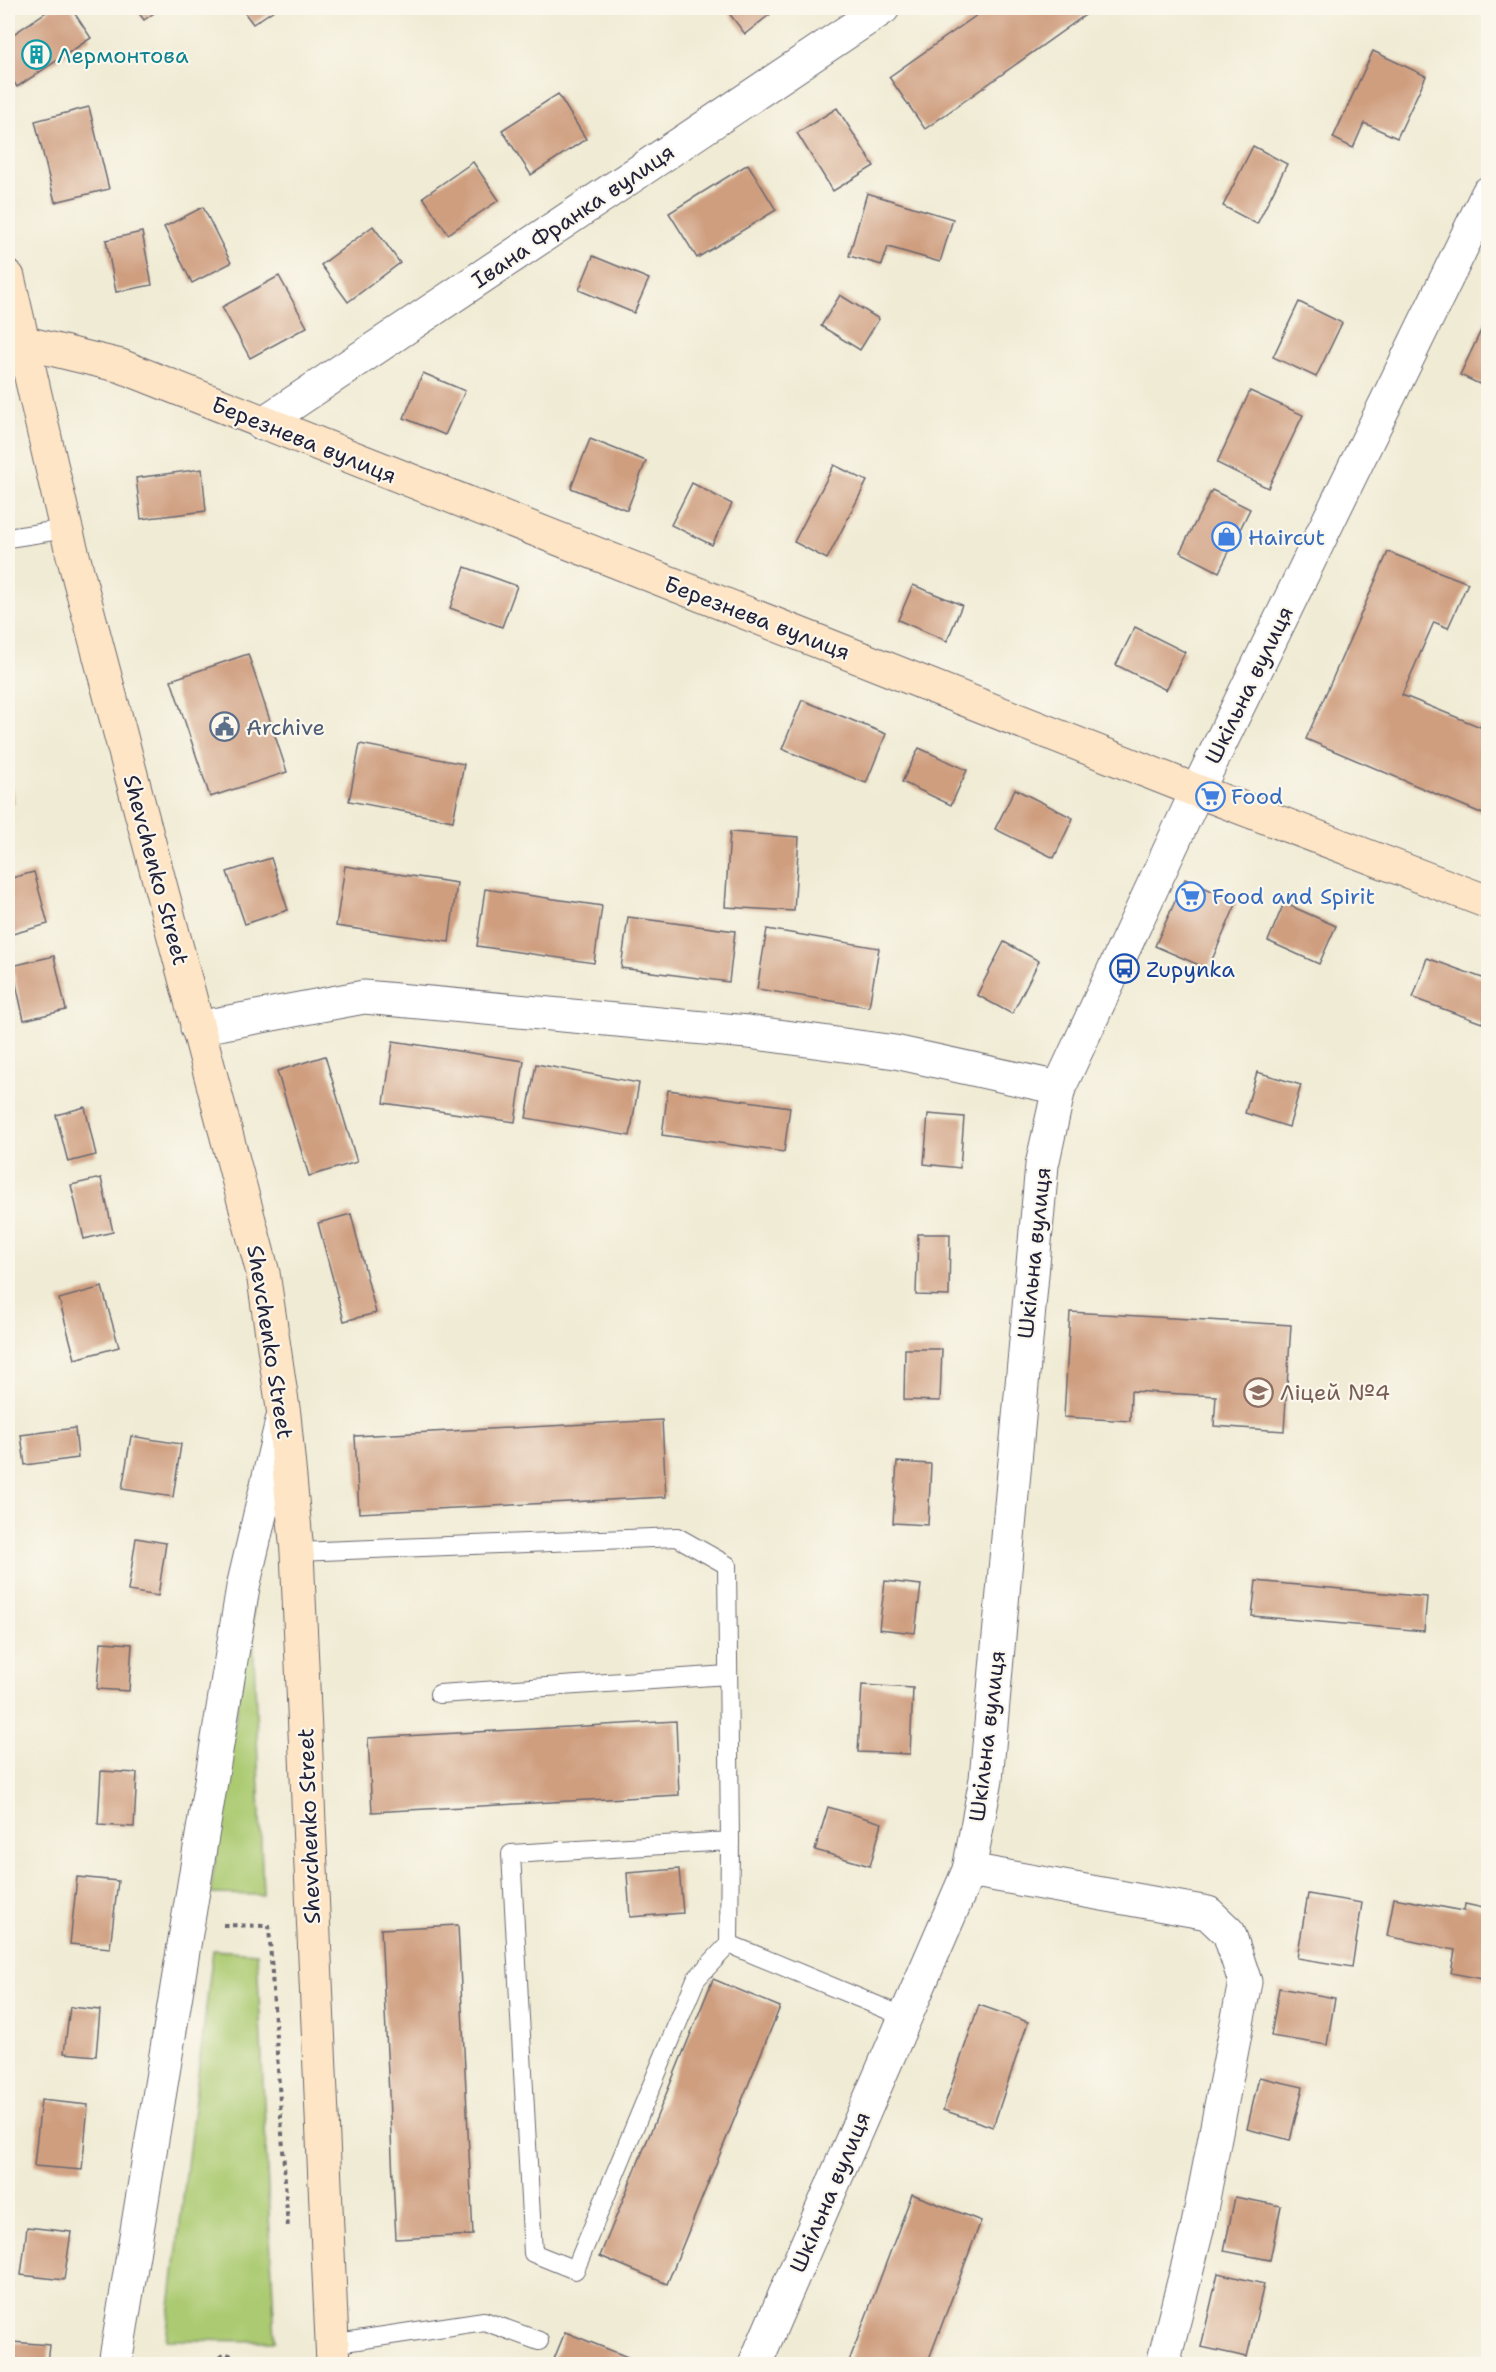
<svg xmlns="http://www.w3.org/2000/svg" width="1496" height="2372" font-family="'Shantell Sans',sans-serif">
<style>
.green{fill:#abca71;stroke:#667656;stroke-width:1.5}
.building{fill:#cf9e7f}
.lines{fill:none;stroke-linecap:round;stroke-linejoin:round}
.lane-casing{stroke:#6a6871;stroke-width:20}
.street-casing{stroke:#6a6871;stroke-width:35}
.secondary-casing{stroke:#6a6871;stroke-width:35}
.path{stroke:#6a6871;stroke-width:4;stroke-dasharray:4.5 4.5;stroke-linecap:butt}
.lane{stroke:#fff;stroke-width:18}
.street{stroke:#fff;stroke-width:33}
.secondary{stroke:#fde5c5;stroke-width:33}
.labels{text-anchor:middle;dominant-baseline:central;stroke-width:4.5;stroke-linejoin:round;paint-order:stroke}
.culture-label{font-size:22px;fill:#0d838f;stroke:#fbf7ec;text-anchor:start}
.street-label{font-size:22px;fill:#22223b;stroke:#fbf7ec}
.shop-label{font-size:22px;fill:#366cbe;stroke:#fbf7ec;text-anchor:start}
.service-label{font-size:22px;fill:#4e5e75;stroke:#fbf7ec;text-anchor:start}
.transit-label{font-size:22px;fill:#164399;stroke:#fbf7ec;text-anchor:start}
.education-label{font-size:22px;fill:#785e54;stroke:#fbf7ec;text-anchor:start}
</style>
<rect width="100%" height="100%" fill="#fbf7ec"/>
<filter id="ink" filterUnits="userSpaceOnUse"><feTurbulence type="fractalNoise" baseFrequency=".0167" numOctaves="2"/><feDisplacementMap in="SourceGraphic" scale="12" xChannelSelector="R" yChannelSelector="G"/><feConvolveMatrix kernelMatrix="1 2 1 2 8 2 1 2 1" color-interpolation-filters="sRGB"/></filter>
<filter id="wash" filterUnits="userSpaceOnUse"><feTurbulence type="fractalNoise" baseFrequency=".008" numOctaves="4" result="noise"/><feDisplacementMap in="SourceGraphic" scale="24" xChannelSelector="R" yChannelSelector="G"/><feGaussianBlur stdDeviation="1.35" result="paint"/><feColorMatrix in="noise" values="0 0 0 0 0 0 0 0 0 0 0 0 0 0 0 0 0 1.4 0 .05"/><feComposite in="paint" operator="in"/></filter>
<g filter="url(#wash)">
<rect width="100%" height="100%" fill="#f0ebd4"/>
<!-- green -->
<g class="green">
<polygon points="252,1604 263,1895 210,1894"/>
<polygon points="213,1950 257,1953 275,2341 166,2340"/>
</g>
<g id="blocks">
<!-- building -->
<g class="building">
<polygon points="52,8 71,8 91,38 17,87 8,73 8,38"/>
<polygon points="135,8 161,8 144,20"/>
<polygon points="241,8 277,8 253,24"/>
<polygon points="725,8 778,8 745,34"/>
<polygon points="987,8 1095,8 925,129 889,77"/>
<polygon points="1373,51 1426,76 1397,138 1364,123 1353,148 1333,138"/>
<polygon points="558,94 586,139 531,175 502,130"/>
<polygon points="89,107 109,189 55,202 35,121"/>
<polygon points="837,108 874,166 833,191 797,133"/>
<polygon points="1253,146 1287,164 1257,224 1223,206"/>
<polygon points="473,162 499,200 448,234 423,197"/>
<polygon points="748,164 776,210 697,258 669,213"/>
<polygon points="867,193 953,219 940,262 888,247 882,265 849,256"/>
<polygon points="203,207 231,263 192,283 164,227"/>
<polygon points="373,226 400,263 348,302 321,265"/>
<polygon points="142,232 152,285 116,292 106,240"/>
<polygon points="593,256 649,279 634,313 579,290"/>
<polygon points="279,276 307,327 250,358 222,307"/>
<polygon points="840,295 879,319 860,350 821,326"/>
<polygon points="1299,302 1342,323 1316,377 1273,357"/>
<polygon points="1486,320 1488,321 1488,388 1460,375"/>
<polygon points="423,373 465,391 445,435 404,418"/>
<polygon points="1250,391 1303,415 1268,488 1217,463"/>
<polygon points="590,439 646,461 627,510 571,488"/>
<polygon points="834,465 867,481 827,559 794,542"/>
<polygon points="202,469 206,511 141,519 136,478"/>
<polygon points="692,483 732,504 712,545 671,525"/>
<polygon points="1212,490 1250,509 1219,572 1180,552"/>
<polygon points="1388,552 1468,583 1448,628 1434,622 1402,695 1488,730 1488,816 1306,739"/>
<polygon points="465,567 517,586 502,627 450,608"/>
<polygon points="913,585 962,605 947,641 898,620"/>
<polygon points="1135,627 1185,652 1166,690 1116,665"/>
<polygon points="248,654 287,772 210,797 171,680"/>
<polygon points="802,700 886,734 866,783 782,749"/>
<polygon points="360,744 464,764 453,821 349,801"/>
<polygon points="919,748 967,770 951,805 902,782"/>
<polygon points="8,777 15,803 8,805"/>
<polygon points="1015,789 1073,818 1054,858 995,829"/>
<polygon points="730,832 799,837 794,911 725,907"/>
<polygon points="271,858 288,910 245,924 227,872"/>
<polygon points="345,866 457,883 449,942 336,926"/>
<polygon points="34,872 48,924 9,935 8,879"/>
<polygon points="1185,879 1237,902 1208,969 1155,946"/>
<polygon points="485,889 602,906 594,963 477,946"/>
<polygon points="1284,903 1336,926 1319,964 1268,941"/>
<polygon points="628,917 735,931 729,982 621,968"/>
<polygon points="767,929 879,948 869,1007 757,989"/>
<polygon points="1004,942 1039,961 1012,1014 977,995"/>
<polygon points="54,956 66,1010 24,1020 12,966"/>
<polygon points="1427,958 1488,980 1488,1005 1482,1023 1413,998"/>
<polygon points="393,1041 524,1061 515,1122 384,1103"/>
<polygon points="325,1056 357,1162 309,1176 277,1071"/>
<polygon points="536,1064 639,1083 630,1136 526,1118"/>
<polygon points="1257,1072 1301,1085 1289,1127 1245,1113"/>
<polygon points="668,1090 790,1107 784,1152 662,1135"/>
<polygon points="85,1107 96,1155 68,1162 56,1115"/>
<polygon points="928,1114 964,1117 960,1168 924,1164"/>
<polygon points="101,1178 113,1232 84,1239 71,1185"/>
<polygon points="351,1214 376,1313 344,1321 318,1223"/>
<polygon points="918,1234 950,1234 949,1296 916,1295"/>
<polygon points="102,1287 119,1347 75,1359 59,1299"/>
<polygon points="1070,1312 1291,1325 1284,1431 1214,1426 1216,1396 1131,1391 1130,1421 1064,1417"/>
<polygon points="905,1349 942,1349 940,1401 904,1400"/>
<polygon points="662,1420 666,1497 359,1513 355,1436"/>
<polygon points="75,1428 78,1458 25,1465 21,1435"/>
<polygon points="131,1436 181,1444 173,1497 122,1489"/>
<polygon points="897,1462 931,1464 928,1525 893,1523"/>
<polygon points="136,1538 166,1543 158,1596 128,1591"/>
<polygon points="885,1581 921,1585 915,1633 879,1629"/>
<polygon points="1256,1581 1427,1597 1424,1631 1252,1616"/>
<polygon points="101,1642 132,1644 129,1691 97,1689"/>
<polygon points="862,1685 913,1688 910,1754 858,1752"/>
<polygon points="676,1721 679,1795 372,1812 368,1738"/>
<polygon points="101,1771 137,1773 134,1827 98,1825"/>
<polygon points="828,1807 882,1823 870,1866 815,1850"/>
<polygon points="679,1869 683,1913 630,1917 627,1873"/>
<polygon points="77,1877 118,1881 110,1948 70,1944"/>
<polygon points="1308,1894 1362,1903 1352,1967 1297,1958"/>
<polygon points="1394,1898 1464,1911 1465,1904 1488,1909 1488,1980 1451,1973 1455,1950 1387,1936"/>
<polygon points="458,1925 473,2235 396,2239 381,1929"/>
<polygon points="713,1979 780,2007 667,2284 600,2256"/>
<polygon points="1279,1988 1335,1998 1327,2045 1271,2036"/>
<polygon points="979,2005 1028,2022 993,2127 943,2110"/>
<polygon points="70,2007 100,2010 96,2056 64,2053"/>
<polygon points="1259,2077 1303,2087 1290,2140 1247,2129"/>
<polygon points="41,2100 88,2105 82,2170 34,2166"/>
<polygon points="912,2194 981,2221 927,2364 848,2364"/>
<polygon points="1235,2197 1281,2206 1270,2260 1224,2251"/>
<polygon points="27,2227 71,2232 64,2280 21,2275"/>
<polygon points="1218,2273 1264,2284 1247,2357 1201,2347"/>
<polygon points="565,2332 635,2360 634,2364 552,2364"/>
<polygon points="12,2342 50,2345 48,2364 10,2364"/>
</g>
</g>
</g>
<g filter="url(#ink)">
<use href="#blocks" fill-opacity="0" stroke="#6a6871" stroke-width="1.5"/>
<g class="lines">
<defs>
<g id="lane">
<polyline points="8,538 66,529"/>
<polyline points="297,1552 677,1537 727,1565 730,1841 511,1854 533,2253 575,2270 696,1979 729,1944 730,1841"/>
<polyline points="439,1694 728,1675"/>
<polyline points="729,1944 905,2017"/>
<polyline points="331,2344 484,2321 539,2341"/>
</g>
<g id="street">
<polyline points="262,424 883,8"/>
<polyline points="197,1028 364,997 748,1032 895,1052 1059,1088"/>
<polyline points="969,1870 1208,1913 1229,1933 1245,1982 1197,2230 1163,2364"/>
<polyline points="115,2364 243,1587 282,1421"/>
<polyline points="755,2364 969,1870 986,1779 1042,1165 1059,1088 1197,791 1488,193"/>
</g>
<g id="secondary">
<polyline points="8,277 66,529 263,1273 284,1415 297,1552 333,2364"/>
<polyline points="22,342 121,366 1197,791 1488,902"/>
</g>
</defs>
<!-- lane casing -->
<use href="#lane" class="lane-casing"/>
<!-- street casing -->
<use href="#street" class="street-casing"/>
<!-- secondary casing -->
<use href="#secondary" class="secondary-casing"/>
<!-- path -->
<g class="path">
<polyline points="223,1925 269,1926 288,2229"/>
<polyline points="152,2362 179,2364"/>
<polyline points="214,2364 225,2353 243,2361 245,2364"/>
</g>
<!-- lane -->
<use href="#lane" class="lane"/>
<!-- street -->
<use href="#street" class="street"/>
<!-- secondary -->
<use href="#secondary" class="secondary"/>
</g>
</g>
<!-- icons -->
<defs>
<symbol id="building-ring" viewBox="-11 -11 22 22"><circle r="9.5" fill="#fbf7ec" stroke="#0f9aa8" stroke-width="1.5"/><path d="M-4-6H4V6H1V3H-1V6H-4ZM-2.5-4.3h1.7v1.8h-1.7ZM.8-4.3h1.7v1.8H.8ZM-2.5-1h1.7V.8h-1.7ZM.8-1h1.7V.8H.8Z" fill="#0f9aa8"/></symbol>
<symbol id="shop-ring" viewBox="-11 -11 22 22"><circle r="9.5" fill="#fbf7ec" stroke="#3f7fe0" stroke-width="1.5"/><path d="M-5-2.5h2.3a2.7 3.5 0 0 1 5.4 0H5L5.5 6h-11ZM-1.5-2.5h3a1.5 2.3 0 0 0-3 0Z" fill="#3f7fe0"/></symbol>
<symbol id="civic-ring" viewBox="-11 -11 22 22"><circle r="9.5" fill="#fbf7ec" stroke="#5c6f8a" stroke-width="1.5"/><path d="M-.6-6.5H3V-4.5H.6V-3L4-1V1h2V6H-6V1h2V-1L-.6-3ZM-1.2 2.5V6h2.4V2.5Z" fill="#5c6f8a"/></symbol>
<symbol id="supermarket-ring" viewBox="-11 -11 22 22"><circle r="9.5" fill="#fbf7ec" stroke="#3f7fe0" stroke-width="1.5"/><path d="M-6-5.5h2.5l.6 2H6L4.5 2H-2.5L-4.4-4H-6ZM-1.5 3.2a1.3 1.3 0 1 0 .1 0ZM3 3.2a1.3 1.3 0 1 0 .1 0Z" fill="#3f7fe0"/></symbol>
<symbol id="bus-ring" viewBox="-11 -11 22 22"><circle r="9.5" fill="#fbf7ec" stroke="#1a4fb4" stroke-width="1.5"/><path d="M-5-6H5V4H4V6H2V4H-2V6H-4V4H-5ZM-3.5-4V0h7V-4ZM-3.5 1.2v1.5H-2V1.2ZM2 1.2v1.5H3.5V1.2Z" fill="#1a4fb4"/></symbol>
<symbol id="school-ring" viewBox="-11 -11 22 22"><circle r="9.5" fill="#fbf7ec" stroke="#8d6e63" stroke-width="1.5"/><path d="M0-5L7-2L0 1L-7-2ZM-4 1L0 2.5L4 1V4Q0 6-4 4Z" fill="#8d6e63"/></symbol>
</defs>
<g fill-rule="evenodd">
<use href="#building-ring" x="20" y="38" width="33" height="33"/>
<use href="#shop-ring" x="1210" y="520" width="33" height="33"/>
<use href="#civic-ring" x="208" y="710" width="33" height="33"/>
<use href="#supermarket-ring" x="1194" y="780" width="33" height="33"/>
<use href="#supermarket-ring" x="1174" y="880" width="33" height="33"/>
<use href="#bus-ring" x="1108" y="952" width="33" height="33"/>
<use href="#school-ring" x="1242" y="1376" width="33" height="33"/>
</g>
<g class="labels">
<!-- culture labels -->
<g class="culture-label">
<text x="57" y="55">Лермонтова</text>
</g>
<!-- street labels -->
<g class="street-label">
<text transform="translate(573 216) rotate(-34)">Івана Франка вулиця</text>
<text transform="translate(304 440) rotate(22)">Березнева вулиця</text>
<text transform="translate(757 618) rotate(21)">Березнева вулиця</text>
<text transform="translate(1249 685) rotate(-64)">Шкільна вулиця</text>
<text transform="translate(156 870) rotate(75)">Shevchenko Street</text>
<text transform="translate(1034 1253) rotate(-84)">Шкільна вулиця</text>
<text transform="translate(270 1342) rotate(81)">Shevchenko Street</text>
<text transform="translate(987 1736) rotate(-83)">Шкільна вулиця</text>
<text transform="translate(309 1826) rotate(-92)">Shevchenko Street</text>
<text transform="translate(830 2192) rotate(-67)">Шкільна вулиця</text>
</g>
<!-- shop labels -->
<g class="shop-label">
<text x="1248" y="537">Haircut</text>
<text x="1231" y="796">Food</text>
<text x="1212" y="896">Food and Spirit</text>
</g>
<!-- service labels -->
<g class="service-label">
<text x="246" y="727">Archive</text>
</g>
<!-- transit labels -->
<g class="transit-label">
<text x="1146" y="969">Zupynka</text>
</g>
<!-- education labels -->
<g class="education-label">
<text x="1280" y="1392">Ліцей №4</text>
</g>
</g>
<!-- margin -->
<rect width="1496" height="2372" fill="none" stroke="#fbf7ec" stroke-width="30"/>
</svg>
